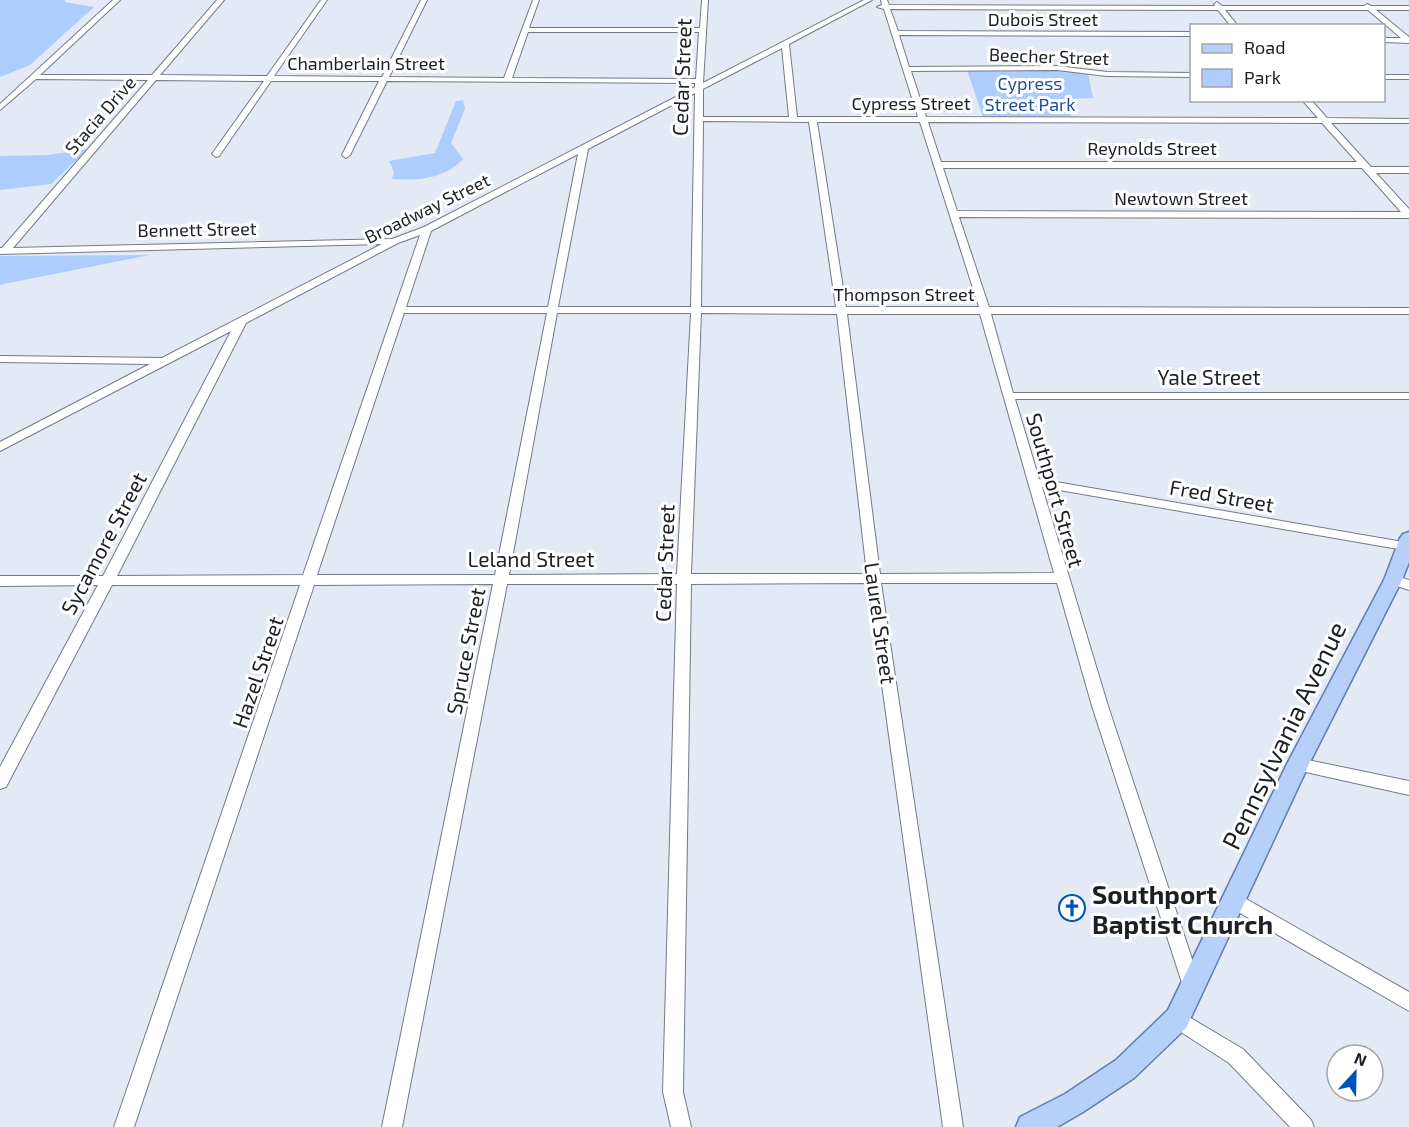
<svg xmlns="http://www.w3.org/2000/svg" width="1409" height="1127" font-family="'Exo 2',sans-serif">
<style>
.green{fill:#adcdfe}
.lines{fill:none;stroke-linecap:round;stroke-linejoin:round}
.minor-casing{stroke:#747a85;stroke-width:2}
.major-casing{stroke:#617eac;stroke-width:3}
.minor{fill:#fff;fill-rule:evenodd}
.major{fill:#b6d0f9;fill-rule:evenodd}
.labels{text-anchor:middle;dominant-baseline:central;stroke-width:6;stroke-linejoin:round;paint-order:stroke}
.far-street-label{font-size:18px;fill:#1c1f23;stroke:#fff}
.far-park-label{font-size:18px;fill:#1f4e97;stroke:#fff}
.street-label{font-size:21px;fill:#1c1f23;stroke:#fff}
.near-street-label{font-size:26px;fill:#1c1f23;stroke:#fff}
.near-poi-label{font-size:26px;font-weight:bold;fill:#1c1f23;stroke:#fff;text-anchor:start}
</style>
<rect width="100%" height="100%" fill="#e3eaf6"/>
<!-- green -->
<g class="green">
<polygon points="0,0 65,0 65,2 94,7 30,65 0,77"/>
<polygon points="967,70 1060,70 1088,74 1093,98 1062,99 1071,116 983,117"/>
<path d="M 463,100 L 465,109 L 451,143 L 463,159 C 444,179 418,181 392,179 L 394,172 L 389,161 L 435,153 L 456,101 Z"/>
<polygon points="88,149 51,184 0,190 0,156 48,155"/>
<polygon points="150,255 4,284 0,285 0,256"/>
</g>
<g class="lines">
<defs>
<g id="minor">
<path d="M 113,0 L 120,0 L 40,75 L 152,75 L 217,0 L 224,0 L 160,75 L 267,76 L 321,0 L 327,0 L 274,76 L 382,77 L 421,0 L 427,0 L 389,77 L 504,78 L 533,0 L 539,0 L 529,28 L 700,28 L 702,0 L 708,0 L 703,83 L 864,0 L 872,0 L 789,44 L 797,117 L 918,117 L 884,9 L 877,7 L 882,5 L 881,0 L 887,0 L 889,5 L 1215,6 L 1214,4 L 1217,2 L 1222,6 L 1364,6 L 1367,4 L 1371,6 L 1409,6 L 1409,10 L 1376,10 L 1409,37 L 1409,43 L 1384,42 L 1384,38 L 1401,38 L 1368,10 L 1225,10 L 1238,26 L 1231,26 L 1218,10 L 890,9 L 898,31 L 1192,32 L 1192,36 L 899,35 L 909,67 L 1057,66 L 1107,72 L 1192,73 L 1192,77 L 1107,76 L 1057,70 L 911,71 L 926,117 L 1318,118 L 1302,100 L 1311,100 L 1327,118 L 1409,119 L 1409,123 L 1331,123 L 1371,167 L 1409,167 L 1409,173 L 1376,173 L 1409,209 L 1409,218 L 959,217 L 989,307 L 1409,308 L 1409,314 L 991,314 L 1013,393 L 1409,393 L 1409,399 L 1015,399 L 1039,479 L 1409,543 L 1409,549 L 1404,550 L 1042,487 L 1108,706 L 1202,989 L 1200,995 L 1193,998 L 1186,995 L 1184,989 L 1092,706 L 1057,583 L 881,583 L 963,1127 L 943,1127 L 868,583 L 691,584 L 683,1092 L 691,1127 L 671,1127 L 663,1092 L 677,584 L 507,584 L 402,1127 L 382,1127 L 493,584 L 314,585 L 134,1127 L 114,1127 L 300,585 L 112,585 L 6,787 L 0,789 L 0,767 L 98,585 L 0,586 L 0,576 L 103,576 L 231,331 L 0,451 L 0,442 L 150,364 L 0,362 L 0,356 L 162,358 L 382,244 L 0,254 L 0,248 L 2,248 L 148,80 L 36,79 L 0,110 L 0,104 ZM 528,32 L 699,32 L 696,79 L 512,78 ZM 782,48 L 789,117 L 703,117 L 703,89 ZM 156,80 L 264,81 L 212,154 L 216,157 L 219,156 L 271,81 L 379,81 L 342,155 L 346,158 L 350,155 L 387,81 L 695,83 L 695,87 L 424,227 L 392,239 L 13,248 ZM 695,93 L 691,307 L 558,307 L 588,149 ZM 703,121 L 809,122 L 836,307 L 701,307 ZM 817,122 L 920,122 L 979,307 L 846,307 ZM 928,122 L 1322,123 L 1357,162 L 941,162 ZM 578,154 L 548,307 L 406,307 L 431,231 ZM 943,168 L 1362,168 L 1401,212 L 957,211 ZM 420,235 L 303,575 L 117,576 L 246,323 L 398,243 ZM 404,313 L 547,313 L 495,575 L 317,575 ZM 557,313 L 691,313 L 677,574 L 509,575 ZM 701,313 L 837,314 L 867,574 L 691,574 ZM 847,314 L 980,314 L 1054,573 L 880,574 Z"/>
<rect x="1384" y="75" width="25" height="4"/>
<polygon points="1393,575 1409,580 1409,590 1388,583 1386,580"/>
<polygon points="1298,758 1409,781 1409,795 1292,769 1290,764 1292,759"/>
<polygon points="1234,892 1409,992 1409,1011 1228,906 1225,900 1228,894"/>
<polygon points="1177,1010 1243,1049 1311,1120 1314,1127 1290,1127 1229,1063 1170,1025 1167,1019 1170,1013"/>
</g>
<polygon id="major" points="1409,532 1409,562 1402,580 1309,764 1186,1028 1134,1078 1083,1112 1057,1127 1016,1127 1020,1117 1065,1094 1116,1060 1168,1010 1287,764 1384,580 1400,538 1403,534"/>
</defs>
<!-- minor casing -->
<use href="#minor" class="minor-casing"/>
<!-- major casing -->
<use href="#major" class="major-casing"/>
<!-- minor -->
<use href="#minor" class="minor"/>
<!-- major -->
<use href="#major" class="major"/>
</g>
<!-- icons -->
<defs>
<symbol id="church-ring" viewBox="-11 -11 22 22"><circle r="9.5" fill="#fff" stroke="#0251bb" stroke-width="1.5"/><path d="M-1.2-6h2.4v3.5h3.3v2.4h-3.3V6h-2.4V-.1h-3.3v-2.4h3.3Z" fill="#0251bb"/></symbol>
</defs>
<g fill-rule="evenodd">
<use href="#church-ring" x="1057" y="893" width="30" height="30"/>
</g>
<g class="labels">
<!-- far-street labels -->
<g class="far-street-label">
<text x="1043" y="19">Dubois Street</text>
<text transform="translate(1049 56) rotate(2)">Beecher Street</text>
<text x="366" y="63">Chamberlain Street</text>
<text x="911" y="103">Cypress Street</text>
<text transform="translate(100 115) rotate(-49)">Stacia Drive</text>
<text x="1152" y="148">Reynolds Street</text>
<text x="1181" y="198">Newtown Street</text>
<text transform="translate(427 208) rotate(-26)">Broadway Street</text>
<text transform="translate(197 229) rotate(-1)">Bennett Street</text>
<text x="904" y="294">Thompson Street</text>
</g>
<!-- far-park labels -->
<g class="far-park-label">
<text x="1030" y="83">Cypress<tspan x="1030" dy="21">Street Park</tspan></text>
</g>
<!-- street labels -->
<g class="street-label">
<text transform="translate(681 77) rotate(-88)">Cedar Street</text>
<text x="1209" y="376">Yale Street</text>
<text transform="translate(1056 490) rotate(74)">Southport Street</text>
<text transform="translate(1222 495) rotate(10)">Fred Street</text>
<text transform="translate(103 543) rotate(-62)">Sycamore Street</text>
<text x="531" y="558">Leland Street</text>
<text transform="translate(664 563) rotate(-88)">Cedar Street</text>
<text transform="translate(881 623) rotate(82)">Laurel Street</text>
<text transform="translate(465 651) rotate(-79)">Spruce Street</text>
<text transform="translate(257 672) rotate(-71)">Hazel Street</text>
</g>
<!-- near-street labels -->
<g class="near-street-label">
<text transform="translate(1283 735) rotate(-64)">Pennsylvania Avenue</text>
</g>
<!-- near-poi labels -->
<g class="near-poi-label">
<text x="1092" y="893">Southport<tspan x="1092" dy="30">Baptist Church</tspan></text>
</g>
</g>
<!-- legend -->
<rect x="1190" y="24" width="195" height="78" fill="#ffffff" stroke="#a4a5a7" stroke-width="1.5"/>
<rect x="1202" y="44" width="30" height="9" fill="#b6d0f9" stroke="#a4a5a7" stroke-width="1.5"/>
<text x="1244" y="54" font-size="18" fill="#1c1f23">Road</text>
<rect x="1202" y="69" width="30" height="18" fill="#adcdfe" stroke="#a4a5a7" stroke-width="1.5"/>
<text x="1244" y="84" font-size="18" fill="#1c1f23">Park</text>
<!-- north arrow -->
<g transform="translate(1355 1073) rotate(22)"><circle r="28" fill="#ffffff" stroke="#a4a5a7" stroke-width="1.5"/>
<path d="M0-4.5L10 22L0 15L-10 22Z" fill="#0251bb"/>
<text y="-9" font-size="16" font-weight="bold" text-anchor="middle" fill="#1c1f23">N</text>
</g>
</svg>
